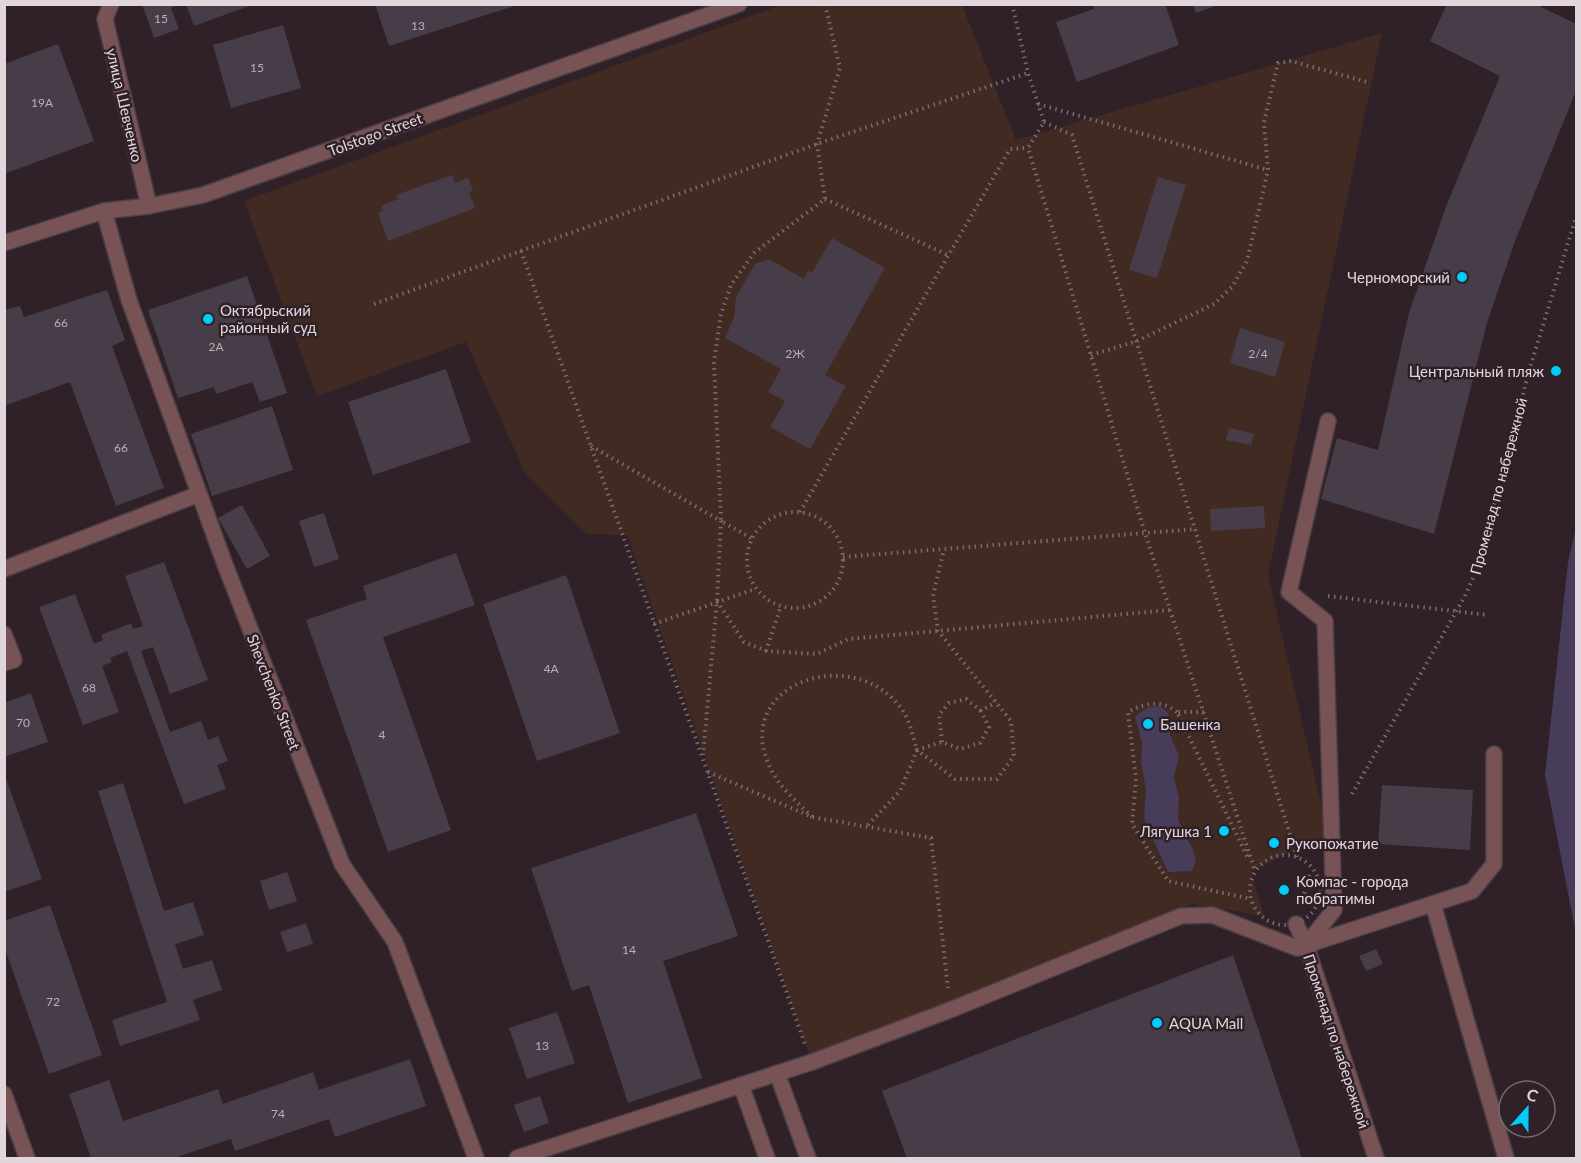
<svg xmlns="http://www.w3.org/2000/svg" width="1581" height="1163" font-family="Lato,sans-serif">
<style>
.green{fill:#412a22}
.water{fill:#473d5b}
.building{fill:#473d48}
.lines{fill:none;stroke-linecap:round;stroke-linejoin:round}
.minor-casing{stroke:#4b3e44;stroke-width:18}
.path{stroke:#796d72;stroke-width:4;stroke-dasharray:1.5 4.5;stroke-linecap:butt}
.minor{stroke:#785355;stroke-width:15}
.poi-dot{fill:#00cbf9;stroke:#2f2127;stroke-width:2}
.labels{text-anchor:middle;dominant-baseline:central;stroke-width:5;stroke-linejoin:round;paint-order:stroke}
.number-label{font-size:12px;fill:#bab0b6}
.street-label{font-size:15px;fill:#e0d6db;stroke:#2f2127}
.poi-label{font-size:15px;fill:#e0d6db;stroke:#2f2127;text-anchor:start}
</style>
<rect width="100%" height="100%" fill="#2f2127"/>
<!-- green -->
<polygon class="green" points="781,5 962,5 1016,140 1382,33 1268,575 1328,834 1251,871 1264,916 1192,904 812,1062 627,535 587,534 525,473 466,342 317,396 244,201"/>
<!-- water -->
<g class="water">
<polygon points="1576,528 1576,934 1545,775 1568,562"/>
<polygon points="1160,706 1168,713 1170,735 1179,756 1174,777 1179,798 1178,820 1193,850 1196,861 1192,871 1168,872 1144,819 1146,790 1141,762 1142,743 1135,716 1149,707"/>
</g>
<!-- building -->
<g class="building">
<polygon points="142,4 180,4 171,8 179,29 154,38"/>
<polygon points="186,4 252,4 252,5 194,26"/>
<polygon points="375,4 517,4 517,5 389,46"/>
<polygon points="1093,4 1165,4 1179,45 1077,82 1056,22 1094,9"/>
<polygon points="1447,4 1535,4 1576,24 1576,91 1515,241 1487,323 1434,534 1321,499 1337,438 1378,450 1409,313 1447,204 1500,76 1430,41"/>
<polygon points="1193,5 1218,5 1196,13"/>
<polygon points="283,25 301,88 231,108 213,45"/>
<polygon points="58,44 94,141 4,174 4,64"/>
<polygon points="452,175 455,183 468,178 473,191 469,192 475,208 388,241 378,213 383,211 381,206 398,199 396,195"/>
<polygon points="1158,177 1186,185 1157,278 1129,270"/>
<polygon points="832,238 885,268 825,375 846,386 810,449 770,427 785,401 768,392 781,369 725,338 734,317 736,297 755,264 769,259 804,279 808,270 812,273"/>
<polygon points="247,276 287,393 260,402 252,382 216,394 214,387 178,398 148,310"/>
<polygon points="107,290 125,340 112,346 164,488 116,506 70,382 4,406 4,310 20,306 24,317"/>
<polygon points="1240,328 1285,342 1275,377 1230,363"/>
<polygon points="446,369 471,442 373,475 348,402"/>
<polygon points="272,406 293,470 212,496 191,434"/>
<polygon points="1229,428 1254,434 1251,445 1226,440"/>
<polygon points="242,505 270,556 247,569 218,518"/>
<polygon points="1264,506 1265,528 1211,531 1210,509"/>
<polygon points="324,513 339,559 314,567 299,521"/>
<polygon points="456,553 475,605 383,637 451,830 388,852 306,620 367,599 363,586"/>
<polygon points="164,562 208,680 170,694 153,647 141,651 170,732 201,721 208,740 218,736 228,761 217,765 226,789 184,804 127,651 110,658 112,662 102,666 119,712 83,725 39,607 75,594 94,644 103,640 101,635 131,623 133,629 143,626 125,576"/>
<polygon points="566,575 620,733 537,761 483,604"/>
<polygon points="31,693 48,742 4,757 4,703"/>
<polygon points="4,773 42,879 4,892"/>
<polygon points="123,783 164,911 193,902 204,935 175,944 183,969 212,960 222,990 193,1000 200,1020 120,1046 112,1020 167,1002 98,791"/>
<polygon points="1382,785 1473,790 1470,850 1378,844"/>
<polygon points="696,813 738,936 663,961 702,1078 628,1103 589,985 572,991 531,868"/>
<polygon points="287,872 297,901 269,910 260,881"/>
<polygon points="50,905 102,1055 49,1074 4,946 4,921"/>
<polygon points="306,923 313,944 287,952 280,932"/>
<polygon points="1376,949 1383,964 1366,971 1359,956"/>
<polygon points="1233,955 1302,1158 907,1158 882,1091"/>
<polygon points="557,1012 575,1063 527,1079 509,1028"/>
<polygon points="410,1059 426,1106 335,1137 329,1119 235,1151 231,1139 173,1158 91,1158 69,1094 109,1080 123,1121 218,1089 223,1104 313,1072 319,1090"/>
<polygon points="540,1096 549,1123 524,1132 514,1105"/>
</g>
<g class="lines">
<defs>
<g id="minor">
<polyline points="111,4 105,19 149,206"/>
<polyline points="104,211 129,300 224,562 342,864 395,942 476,1158"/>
<polyline points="4,243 104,211 149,206 203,195 739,4"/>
<polyline points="4,569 199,494"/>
<polyline points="4,634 14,660 4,663"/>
<polyline points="1433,904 1506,1158"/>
<polyline points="1296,924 1306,945 1376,1158"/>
<polyline points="1306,945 1334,910 1325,621 1289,592 1328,421"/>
<polyline points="777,1073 808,1158"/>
<polyline points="741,1085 767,1158"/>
<polyline points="4,1094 27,1158"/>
<polyline points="517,1158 812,1062 950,1010 1181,916 1212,915 1297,948 1472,891 1494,864 1494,754"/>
</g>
</defs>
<!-- minor casing -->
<use href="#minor" class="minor-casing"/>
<!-- path -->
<g class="path">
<polyline points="1012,4 1028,73 1044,122 1028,148 1145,533 1255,871"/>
<polyline points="1038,104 1268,170"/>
<polyline points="1044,122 1072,135 1297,857"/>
<polyline points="825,199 948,255"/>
<polyline points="521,251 805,1044"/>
<polyline points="374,304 817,144 1028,73"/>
<polyline points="1091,355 1137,341 1214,304 1232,287 1247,261 1268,170 1264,122 1278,63 1291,61 1367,82"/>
<polyline points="591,446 721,521 717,601 703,755"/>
<circle cx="795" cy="560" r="48"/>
<polyline points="800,512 1010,149 1028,148"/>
<polyline points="751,538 721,521 714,362 721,314 731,285 754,253 825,199 817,144 840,68 825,4"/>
<polyline points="843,557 1196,529"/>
<polyline points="1328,596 1488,615"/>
<polyline points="717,601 744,642 766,651 817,654 848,639 1170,610"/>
<polyline points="654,624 755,589"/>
<polyline points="766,651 781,606"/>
<path d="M 1177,712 C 1160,699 1145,703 1128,712 L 1136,779 L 1132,824 L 1168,881 L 1251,899"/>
<polyline points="1204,712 1177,712 1249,860"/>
<polyline points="942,742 939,715 949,703 966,699 981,711"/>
<polyline points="708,772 812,817 931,838 948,988"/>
<polyline points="1352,794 1465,596 1478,567 1529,371 1576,217"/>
<path d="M 812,817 C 795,800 775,784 767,760 C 737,681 857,643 903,711 C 910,721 913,738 917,750 L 942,742 L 960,749 L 980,743 L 989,727 L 981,711 L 996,702"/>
<polyline points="868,825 900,791 917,750 955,779 997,779 1014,756 1011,721 938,631 933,596 944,549"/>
<circle cx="1285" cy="890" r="35"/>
<polyline points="1301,905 1310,872"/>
</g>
<!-- minor -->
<use href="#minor" class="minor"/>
</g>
<!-- markers -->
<g class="poi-dot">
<circle cx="1462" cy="277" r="6"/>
<circle cx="208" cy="319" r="6"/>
<circle cx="1556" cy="371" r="6"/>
<circle cx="1148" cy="724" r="6"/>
<circle cx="1224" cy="831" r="6"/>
<circle cx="1274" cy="843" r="6"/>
<circle cx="1284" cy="890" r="6"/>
<circle cx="1157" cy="1023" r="6"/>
</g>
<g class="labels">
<!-- number labels -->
<g class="number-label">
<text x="161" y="18">15</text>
<text x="418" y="25">13</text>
<text x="257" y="67">15</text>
<text x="42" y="102">19А</text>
<text x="61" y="322">66</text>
<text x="216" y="346">2А</text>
<text x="795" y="353">2Ж</text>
<text x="1258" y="353">2/4</text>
<text x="121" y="447">66</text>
<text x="551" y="668">4А</text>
<text x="89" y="687">68</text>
<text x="23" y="722">70</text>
<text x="382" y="734">4</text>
<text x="629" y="949">14</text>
<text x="53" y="1001">72</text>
<text x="542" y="1045">13</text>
<text x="278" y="1113">74</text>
</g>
<!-- street labels -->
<g class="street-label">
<text transform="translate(125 105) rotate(77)">улица Шевченко</text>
<text transform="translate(375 134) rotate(-20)">Tolstogo Street</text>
<text transform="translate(1498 486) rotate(-75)">Променад по набережной</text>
<text transform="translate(274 692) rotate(69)">Shevchenko Street</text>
<text transform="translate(1337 1041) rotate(72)">Променад по набережной</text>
</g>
<!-- poi labels -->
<g class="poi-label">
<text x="1450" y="277" text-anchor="end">Черноморский</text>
<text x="220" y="310">Октябрьский<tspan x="220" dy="17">районный суд</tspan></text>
<text x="1544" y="371" text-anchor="end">Центральный пляж</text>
<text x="1160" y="724">Башенка</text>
<text x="1212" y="831" text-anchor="end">Лягушка 1</text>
<text x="1286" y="843">Рукопожатие</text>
<text x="1296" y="881">Компас - города<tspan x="1296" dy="17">побратимы</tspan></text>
<text x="1169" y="1023">AQUA Mall</text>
</g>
</g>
<!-- border -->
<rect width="1581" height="1163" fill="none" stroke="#e0d6db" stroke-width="12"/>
<!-- north arrow -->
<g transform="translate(1527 1109) rotate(21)"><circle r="28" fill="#2f2127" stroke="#76696f" stroke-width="1.5"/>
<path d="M0-4.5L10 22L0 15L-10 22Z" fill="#00cbf9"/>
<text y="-9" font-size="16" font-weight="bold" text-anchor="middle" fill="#e0d6db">С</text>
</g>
</svg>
